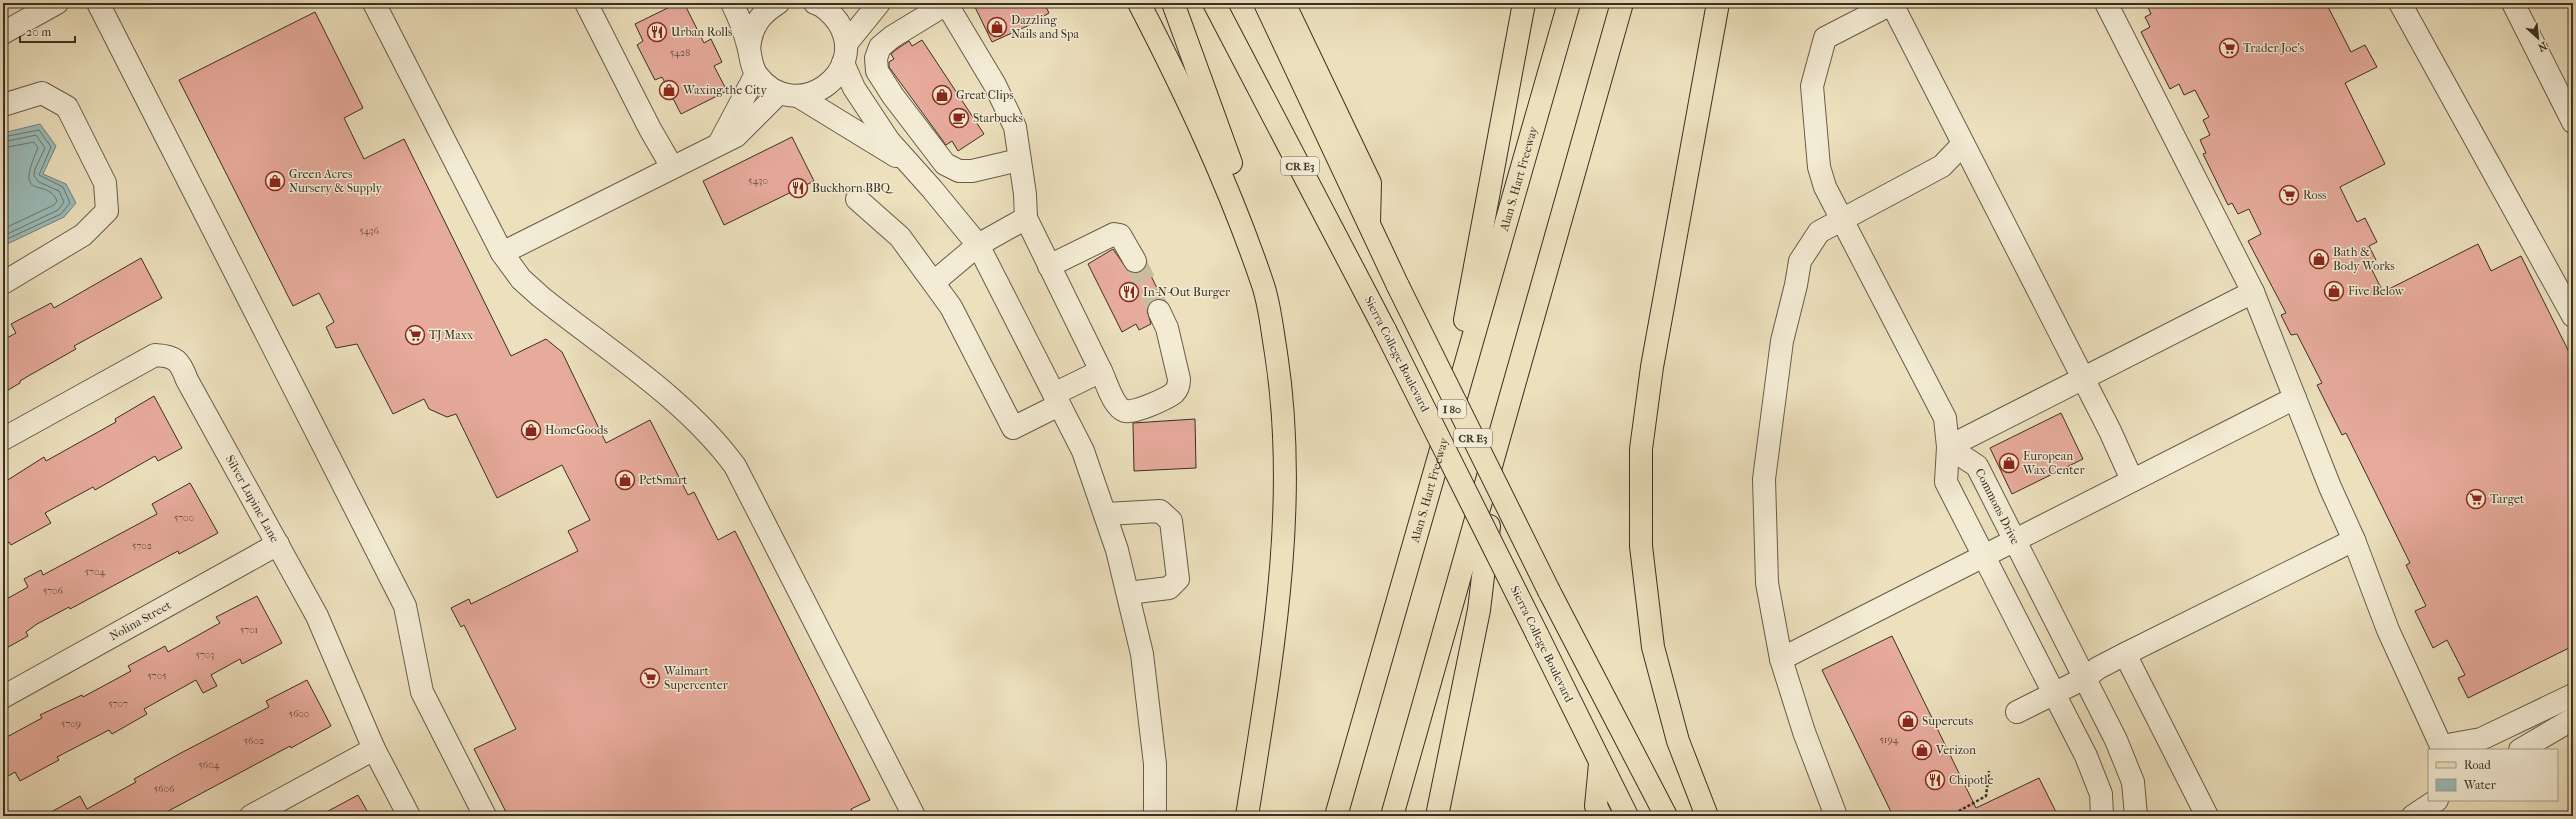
<svg xmlns="http://www.w3.org/2000/svg" width="2576" height="819" font-family="'IM FELL French Canon',serif">
<style>
.water{fill:#9abbb8;stroke:#73837e}
.lines{fill:none;stroke-linecap:round;stroke-linejoin:round}
.shore{stroke:#6a766f;stroke-width:1}
.building{fill:#e7ab9c;stroke:#393026}
.minor-tunnel{stroke:#c8bd9f;stroke-width:22;stroke-dasharray:22 11;stroke-linecap:butt}
.minor-casing{stroke:#665c4c;stroke-width:24}
.major-casing{stroke:#393026;stroke-width:24}
.highway-casing{stroke:#393026;stroke-width:24}
.path{stroke:#393026;stroke-width:2.5;stroke-dasharray:3 2;stroke-linecap:butt}
.minor{stroke:#f3ebd4;stroke-width:22}
.major{stroke:#ece0bd;stroke-width:22}
.highway{stroke:#ece0bd;stroke-width:22}
.major-bridge-casing{stroke:#393026;stroke-width:24;stroke-linecap:butt}
.major-bridge{stroke:#ece0bd;stroke-width:22}
.labels{text-anchor:middle;dominant-baseline:central;stroke-width:3;stroke-linejoin:round;paint-order:stroke}
.number-label{font-size:10px;fill:#644f44}
.shield{fill:#f3ebd4;stroke:#71685a;stroke-width:1}
.shield-label{font-size:11px;font-weight:bold;fill:#393026}
.poi-label{font-size:12px;fill:#393026;stroke:#f3ebd4;text-anchor:start}
.street-label{font-size:12px;fill:#393026;stroke:#f3ebd4}
</style>
<rect width="100%" height="100%" fill="#ece0bd"/>
<filter id="stains"><feTurbulence type="fractalNoise" baseFrequency=".005" numOctaves="4"/><feColorMatrix values="0 0 0 0 .2 0 0 0 0 .09 0 0 0 0 .02 0 0 0 .5 -.17"/></filter>
<radialGradient id="worn" r=".72"><stop offset=".6" stop-color="#630" stop-opacity="0"/><stop offset="1" stop-color="#630" stop-opacity=".3"/></radialGradient>
<!-- water -->
<polygon class="water" points="40,124 56,146 43,174 66,184 76,203 64,217 3,246 3,133"/>
<g class="lines">
<!-- shore -->
<g class="shore">
<polyline points="3,137 39,130 51,147 39,175 63,187 70,203 61,214 3,241"/>
<polyline points="3,142 36,135 45,148 35,169 34,176 39,182 59,191 64,202 58,210 3,236"/>
<path d="M 3,148 L 34,142 L 38,148 C 13,204 47,176 57,201 L 54,205 L 3,229"/>
</g>
</g>
<!-- building -->
<g class="building">
<polygon points="678,3 684,3 704,43 711,39 722,62 714,66 727,91 681,114 662,77 655,80 637,45 643,41 635,24"/>
<polygon points="973,3 1044,3 1049,13 1033,22 1034,23 992,42"/>
<polygon points="2146,3 2326,3 2351,52 2365,45 2377,67 2345,83 2385,164 2340,187 2357,222 2365,218 2377,242 2369,246 2376,260 2369,264 2383,292 2478,244 2491,271 2521,256 2573,360 2573,646 2468,698 2458,678 2465,675 2447,640 2433,648 2415,611 2426,606 2406,565 2410,563 2346,433 2342,435 2317,385 2322,383 2297,334 2291,335 2281,315 2286,313 2248,241 2261,234 2249,209 2238,214 2232,203 2228,205 2203,154 2206,153 2200,140 2210,135 2203,120 2209,117 2195,90 2184,95 2179,84 2170,89 2141,32 2150,27 2145,17 2151,14"/>
<polygon points="315,12 363,108 344,118 364,159 404,139 511,356 546,339 562,352 606,443 650,420 688,495 694,492 718,540 735,531 870,800 851,809 854,816 508,816 474,749 516,729 464,625 461,627 451,608 469,599 471,604 578,551 568,531 590,520 562,465 497,498 456,414 447,417 429,409 424,399 393,414 357,344 336,348 326,327 334,322 319,293 293,306 179,80"/>
<polygon points="922,40 984,134 958,151 952,141 946,145 889,67 889,62 894,59 891,54 897,49 909,41 912,46"/>
<polygon points="792,137 814,181 724,225 703,181"/>
<polygon points="1113,249 1129,272 1141,272 1146,266 1163,300 1154,300 1149,304 1147,310 1151,324 1139,330 1136,324 1122,332 1088,264"/>
<polygon points="141,258 162,298 74,346 76,349 30,375 20,381 20,383 3,393 3,340 16,333 11,324 51,303 54,308"/>
<polygon points="154,396 182,448 158,461 155,456 95,490 93,487 45,513 51,523 11,545 9,542 3,546 3,483 44,457 46,461 116,422 115,419"/>
<polygon points="2061,413 2083,459 2012,494 1990,448"/>
<polygon points="1195,419 1196,468 1134,471 1133,423"/>
<polygon points="190,483 218,533 179,554 178,551 70,609 69,607 37,624 26,632 28,636 3,650 3,601 28,587 24,579 41,570 43,575 157,514 152,504"/>
<polygon points="257,596 282,643 242,664 240,659 211,675 217,686 203,693 196,680 144,709 147,714 112,734 109,730 57,757 59,760 20,781 15,772 3,779 3,739 42,718 40,715 82,695 83,697 131,671 128,666 165,646 168,652 220,623 216,617"/>
<polygon points="1892,636 1976,808 2039,778 2058,816 1893,816 1822,670"/>
<polygon points="307,680 331,726 291,748 290,746 159,816 44,816 80,796 87,809 136,782 134,779 179,754 269,707 266,701"/>
<polygon points="358,795 370,816 319,816"/>
</g>
<g class="lines">
<!-- minor-tunnel -->
<polyline class="minor-tunnel" points="1135,261 1159,311"/>
<defs>
<g id="minor">
<polyline points="98,3 405,606 422,692 485,816"/>
<path d="M 374,3 L 502,253 L 521,279 L 541,297 C 607,350 685,398 735,466 L 914,816"/>
<polyline points="586,3 650,129 672,167"/>
<path d="M 732,3 C 739,17 745,33 749,49 C 751,58 751,67 757,75 C 795,126 871,73 838,22 C 832,14 825,6 815,3"/>
<polyline points="1893,3 1825,38 1812,86 1819,167 1825,187 1945,418 1948,447 1946,482 2086,756 2101,794 2102,816"/>
<polyline points="2106,3 2253,292 2330,487 2354,540 2388,630 2443,750"/>
<polyline points="2400,3 2573,316"/>
<polyline points="2513,3 2573,122"/>
<polyline points="946,4 892,37 880,47 876,58 877,71 893,96 945,164 959,171 972,171 1019,160"/>
<polyline points="1892,4 2110,431 2132,480"/>
<polyline points="3,33 57,3"/>
<polyline points="846,44 879,3"/>
<path d="M 749,49 C 751,27 759,15 778,3"/>
<polyline points="843,63 854,88 889,141 932,189 978,245 1083,451 1117,550 1142,654 1155,764 1155,816"/>
<polyline points="798,96 896,156"/>
<polyline points="3,105 42,93 67,107 105,183 107,211 83,235 3,283"/>
<polyline points="720,142 756,74"/>
<polyline points="857,199 900,237 951,307 1013,428 1059,405"/>
<polyline points="1026,218 1101,371 1054,394"/>
<polyline points="502,253 736,136 779,93"/>
<polyline points="1049,266 1114,234 1120,235 1135,261"/>
<polyline points="934,282 978,245 1026,218 1025,194 1015,127 995,85 946,3"/>
<path d="M 1101,371 C 1106,381 1113,407 1125,411 C 1133,414 1166,399 1174,393 C 1178,389 1179,384 1179,379 L 1167,328 L 1159,311"/>
<path id="s1" d="M 3,439 L 155,355 C 176,356 180,361 187,380 L 317,616 L 374,749 L 409,816"/>
<path id="s2" d="M 1948,447 L 1977,466 L 2116,740 L 2133,782 L 2136,816"/>
<polyline points="1948,447 2253,292"/>
<polyline points="1106,514 1160,511 1171,521 1178,579 1169,588 1128,593"/>
<polyline points="2125,654 2207,816"/>
<polyline points="1781,659 2295,398"/>
<path id="s3" d="M 3,697 L 278,544"/>
<polyline points="2017,712 2085,678 2098,668 2125,654 2354,540"/>
<polyline points="2442,746 2481,739 2573,695"/>
<polyline points="2520,750 2573,719"/>
<polyline points="251,816 374,749"/>
<polyline points="1836,816 1804,732 1781,659 1767,583 1764,479 1782,341 1796,285 1800,261 1819,232 1942,166 1963,144"/>
<polyline points="2413,816 2437,800"/>
</g>
<g id="major">
<polyline points="1214,3 1385,330"/>
<polyline points="1265,3 1398,286"/>
<polyline points="1549,591 1666,816"/>
<polyline points="1537,634 1627,816"/>
</g>
<g id="highway">
<path d="M 1139,3 C 1186,94 1229,185 1262,282 C 1270,304 1272,330 1276,353 C 1300,508 1271,663 1247,816"/>
<polyline points="1173,3 1231,163"/>
<polyline points="1284,3 1370,183 1369,223"/>
<polyline points="1465,320 1524,3"/>
<polyline points="1600,764 1596,806 1601,816"/>
<path id="s4" d="M 1336,816 L 1569,3"/>
<polyline points="1392,816 1622,3"/>
<polyline points="1437,816 1479,610 1489,526"/>
<polyline points="1707,816 1678,741 1653,647 1641,546 1641,449 1652,367 1718,3"/>
</g>
</defs>
<!-- minor casing -->
<use href="#minor" class="minor-casing"/>
<!-- major casing -->
<use href="#major" class="major-casing"/>
<!-- highway casing -->
<use href="#highway" class="highway-casing"/>
<!-- path -->
<polyline class="path" points="1950,816 1986,796 1989,771"/>
<!-- minor -->
<use href="#minor" class="minor"/>
<!-- major -->
<use href="#major" class="major"/>
<!-- highway -->
<use href="#highway" class="highway"/>
<defs>
<g id="major-bridge">
<polyline points="1398,286 1549,591"/>
<polyline points="1385,330 1537,634"/>
</g>
</defs>
<!-- major-bridge casing -->
<use href="#major-bridge" class="major-bridge-casing"/>
<!-- major-bridge -->
<use href="#major-bridge" class="major-bridge"/>
</g>
<!-- icons -->
<defs>
<symbol id="shop-ring" viewBox="-11 -11 22 22"><circle r="9.5" fill="#f3ebd4" stroke="#8f2418" stroke-width="1.5"/><path d="M-5-2.5h2.3a2.7 3.5 0 0 1 5.4 0H5L5.5 6h-11ZM-1.5-2.5h3a1.5 2.3 0 0 0-3 0Z" fill="#8f2418"/></symbol>
<symbol id="restaurant-ring" viewBox="-11 -11 22 22"><circle r="9.5" fill="#f3ebd4" stroke="#8f2418" stroke-width="1.5"/><path d="M-5-6h1v4h1v-4h1v4h1v-4h1v5L-1.5 .5V6h-2V.5L-5-1ZM5-6V6H3V1.5H1.5Q1.5-4 5-6Z" fill="#8f2418"/></symbol>
<symbol id="supermarket-ring" viewBox="-11 -11 22 22"><circle r="9.5" fill="#f3ebd4" stroke="#8f2418" stroke-width="1.5"/><path d="M-6-5.5h2.5l.6 2H6L4.5 2H-2.5L-4.4-4H-6ZM-1.5 3.2a1.3 1.3 0 1 0 .1 0ZM3 3.2a1.3 1.3 0 1 0 .1 0Z" fill="#8f2418"/></symbol>
<symbol id="cafe-ring" viewBox="-11 -11 22 22"><circle r="9.5" fill="#f3ebd4" stroke="#8f2418" stroke-width="1.5"/><path d="M-5.5-4.5H6V0H3Q3 3.5 0 3.5H-2.5Q-5.5 3.5-5.5 0ZM3-3.2v2h1.7v-2ZM-6 4.5H4V6H-6Z" fill="#8f2418"/></symbol>
</defs>
<g fill-rule="evenodd">
<use href="#shop-ring" x="986" y="16" width="22" height="22"/>
<use href="#restaurant-ring" x="646" y="21" width="22" height="22"/>
<use href="#supermarket-ring" x="2218" y="37" width="22" height="22"/>
<use href="#shop-ring" x="658" y="79" width="22" height="22"/>
<use href="#shop-ring" x="931" y="84" width="22" height="22"/>
<use href="#cafe-ring" x="948" y="107" width="22" height="22"/>
<use href="#shop-ring" x="264" y="170" width="22" height="22"/>
<use href="#restaurant-ring" x="787" y="177" width="22" height="22"/>
<use href="#supermarket-ring" x="2278" y="184" width="22" height="22"/>
<use href="#shop-ring" x="2308" y="248" width="22" height="22"/>
<use href="#shop-ring" x="2323" y="280" width="22" height="22"/>
<use href="#restaurant-ring" x="1118" y="281" width="22" height="22"/>
<use href="#supermarket-ring" x="404" y="324" width="22" height="22"/>
<use href="#shop-ring" x="520" y="419" width="22" height="22"/>
<use href="#shop-ring" x="1998" y="452" width="22" height="22"/>
<use href="#shop-ring" x="614" y="469" width="22" height="22"/>
<use href="#supermarket-ring" x="2465" y="488" width="22" height="22"/>
<use href="#supermarket-ring" x="639" y="667" width="22" height="22"/>
<use href="#shop-ring" x="1897" y="710" width="22" height="22"/>
<use href="#shop-ring" x="1911" y="739" width="22" height="22"/>
<use href="#restaurant-ring" x="1924" y="769" width="22" height="22"/>
</g>
<g class="labels">
<!-- number labels -->
<g class="number-label">
<text x="680" y="53">5428</text>
<text x="758" y="181">5430</text>
<text x="369" y="231">5436</text>
<text x="184" y="518">5700</text>
<text x="142" y="546">5702</text>
<text x="95" y="572">5704</text>
<text x="53" y="591">5706</text>
<text x="249" y="630">5701</text>
<text x="205" y="655">5703</text>
<text x="157" y="676">5705</text>
<text x="118" y="704">5707</text>
<text x="299" y="714">5600</text>
<text x="71" y="724">5709</text>
<text x="1889" y="740">5194</text>
<text x="254" y="741">5602</text>
<text x="209" y="765">5604</text>
<text x="164" y="789">5606</text>
</g>
<!-- shield labels -->
<g class="shield">
<rect x="1281" y="157" width="38" height="18" rx="3"/>
<rect x="1438" y="400" width="28" height="18" rx="3"/>
<rect x="1454" y="429" width="38" height="18" rx="3"/>
</g>
<g class="shield-label">
<text x="1300" y="166">CR E3</text>
<text x="1452" y="409">I 80</text>
<text x="1473" y="438">CR E3</text>
</g>
<!-- poi labels -->
<g class="poi-label">
<text x="1011" y="20">Dazzling<tspan x="1011" dy="14">Nails and Spa</tspan></text>
<text x="671" y="32">Urban Rolls</text>
<text x="2243" y="48">Trader Joe's</text>
<text x="683" y="90">Waxing the City</text>
<text x="956" y="95">Great Clips</text>
<text x="973" y="118">Starbucks</text>
<text x="289" y="174">Green Acres<tspan x="289" dy="14">Nursery &amp; Supply</tspan></text>
<text x="812" y="188">Buckhorn BBQ</text>
<text x="2303" y="195">Ross</text>
<text x="2333" y="252">Bath &amp;<tspan x="2333" dy="14">Body Works</tspan></text>
<text x="2348" y="291">Five Below</text>
<text x="1143" y="292">In-N-Out Burger</text>
<text x="429" y="335">TJ Maxx</text>
<text x="545" y="430">HomeGoods</text>
<text x="2023" y="456">European<tspan x="2023" dy="14">Wax Center</tspan></text>
<text x="639" y="480">PetSmart</text>
<text x="2490" y="499">Target</text>
<text x="664" y="671">Walmart<tspan x="664" dy="14">Supercenter</tspan></text>
<text x="1922" y="721">Supercuts</text>
<text x="1936" y="750">Verizon</text>
<text x="1949" y="780">Chipotle</text>
</g>
<!-- street labels -->
<g class="street-label">
<text stroke="none"><textPath href="#s4" startOffset="663">Alan S. Hart Freeway</textPath></text>
<text transform="translate(1397 354) rotate(63)">Sierra College Boulevard</text>
<text stroke="none"><textPath href="#s4" startOffset="339">Alan S. Hart Freeway</textPath></text>
<text stroke="none"><textPath href="#s1" startOffset="354">Silver Lupine Lane</textPath></text>
<text stroke="none"><textPath href="#s2" startOffset="80">Commons Drive</textPath></text>
<text stroke="none"><textPath href="#s3" startOffset="157">Nolina Street</textPath></text>
<text transform="translate(1542 644) rotate(64)">Sierra College Boulevard</text>
</g>
</g>
<!-- margin -->
<rect width="2576" height="819" fill="none" stroke="#ece0bd" stroke-width="16"/>
<rect x="4" y="4" width="2568" height="811" fill="none" stroke="#393026" stroke-width="2"/>
<rect x="8" y="8" width="2560" height="803" fill="none" stroke="#393026"/>
<!-- legend -->
<rect x="2428" y="749" width="130" height="52" fill="#f3ebd4" stroke="#a9a08e"/>
<rect x="2436" y="762" width="20" height="6" fill="#ece0bd" stroke="#a9a08e"/>
<text x="2464" y="769" font-size="12" fill="#393026">Road</text>
<rect x="2436" y="779" width="20" height="12" fill="#9abbb8" stroke="#a9a08e"/>
<text x="2464" y="789" font-size="12" fill="#393026">Water</text>
<!-- north arrow -->
<g transform="translate(2538 38) rotate(153)" stroke="#f3ebd4" stroke-width="3" paint-order="stroke">
<path d="M0-3L7 15L0 10L-7 15Z" fill="#393026"/>
<text y="-6" font-size="11" font-weight="bold" text-anchor="middle" fill="#393026">N</text>
</g>
<!-- scale -->
<path d="M20 36v6h55v-6" fill="none" stroke="#393026" stroke-width="2"/>
<text x="26" y="36" font-size="12" fill="#393026" stroke="#f3ebd4" stroke-width="3" paint-order="stroke">20 m</text>
<rect width="100%" height="100%" filter="url(#stains)"/>
<rect width="100%" height="100%" fill="url(#worn)"/>
</svg>
